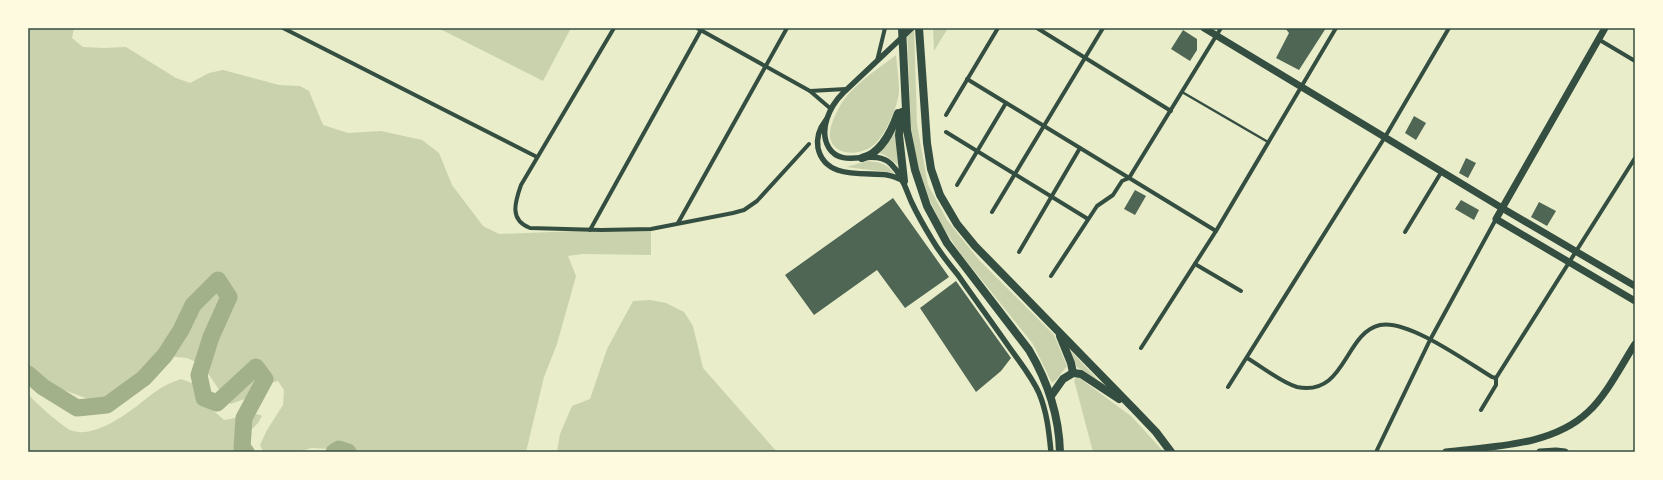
<svg xmlns="http://www.w3.org/2000/svg" width="1663" height="480" font-family="'Alegreya Sans',sans-serif">
<style>
.green{fill:#cad2ad}
.lines{fill:none;stroke-linecap:round;stroke-linejoin:round}
.river{stroke:#a3b18a;stroke-width:17}
.building{fill:#4f6655}
.service{stroke:#344e41;stroke-width:2.5}
.minor{stroke:#344e41;stroke-width:4}
.tertiary{stroke:#344e41;stroke-width:5.5}
.secondary{stroke:#344e41;stroke-width:7}
.primary{stroke:#344e41;stroke-width:7}
.trunk{stroke:#344e41;stroke-width:8}
.neatline{fill:none;stroke:#344e41;stroke-width:1.5}
</style>
<rect width="100%" height="100%" fill="#e9edc9"/>
<!-- green -->
<g class="green">
<path d="M 28,28 L 74,28 L 72,38 L 83,47 L 104,48 L 126,47 L 176,78 L 190,83 L 209,73 L 223,70 L 279,85 L 300,86 L 309,91 L 323,125 L 348,133 L 381,131 L 422,140 L 439,153 L 452,185 L 483,226 L 499,234 L 651,228 L 651,255 L 583,254 L 568,256 L 576,276 L 557,344 L 544,377 L 526,452 L 346,452 L 329,449 L 312,448 L 297,452 L 263,452 L 260,445 L 267,430 L 283,405 L 284,390 L 278,381 L 260,386 L 250,397 L 231,404 C 216,391 208,363 186,358 C 182,357 176,357 171,357 C 147,376 123,392 94,401 L 58,388 L 28,368 Z"/>
<polygon points="438,28 571,28 543,81"/>
<polygon points="907,28 914,28 917,125 928,185 947,220 979,260 1054,335 1067,366 1056,380 1052,383 1033,344 960,253 941,224 923,186 916,160 911,127"/>
<polygon points="933,28 948,28 934,51"/>
<path d="M 896,55 C 897,67 899,80 899,91 C 898,107 884,139 871,147 C 859,155 837,156 831,141 C 827,131 835,115 840,106 C 851,86 878,69 896,55 Z"/>
<polygon points="896,129 898,165 885,155 879,153"/>
<path d="M 867,161 C 879,162 886,163 894,173 L 846,167 Z"/>
<polygon points="650,300 666,303 684,312 693,326 703,368 777,452 557,452 560,434 572,406 590,399 607,349 633,301"/>
<polygon points="1070,350 1098,380 1077,367"/>
<polygon points="1078,377 1131,416 1164,452 1093,452 1074,380"/>
<path d="M 181,379 L 192,383 L 208,406 L 224,420 C 236,419 253,410 262,416 L 258,423 L 246,435 L 241,452 L 28,452 L 28,394 C 35,402 63,428 73,431 C 93,437 121,418 137,406 C 152,394 162,385 181,379 Z"/>
</g>
<g class="lines">
<!-- river -->
<g class="river">
<polyline points="28,374 43,387 77,408 107,405 144,378 165,355 181,330 193,305 218,280 229,297 211,337 199,375 204,398 217,403 256,367 265,379 244,418 242,448 246,452"/>
<polyline points="334,452 339,449 348,452"/>
</g>
</g>
<!-- building -->
<g class="building">
<polygon points="1285,28 1326,28 1299,70 1276,58 1289,33"/>
<polygon points="1183,30 1197,39 1197,50 1190,61 1171,49"/>
<polygon points="1414,116 1426,123 1416,140 1405,133"/>
<polygon points="1466,158 1476,163 1468,178 1459,173"/>
<polygon points="1135,190 1146,196 1135,215 1124,209"/>
<polygon points="893,198 949,277 905,308 877,270 814,315 785,275"/>
<polygon points="1461,200 1479,210 1474,220 1455,209"/>
<polygon points="1539,202 1556,211 1547,226 1531,217"/>
<polygon points="956,281 1011,358 1001,371 976,392 920,308"/>
</g>
<g class="lines">
<!-- service -->
<polyline class="service" points="1182,92 1268,142"/>
<!-- minor -->
<g class="minor">
<polyline points="283,28 537,157"/>
<path d="M 614,28 L 521,185 C 515,202 509,220 530,228 L 601,230 L 651,229 L 733,213 L 744,210 L 757,201 L 809,144"/>
<polyline points="697,28 810,91 831,109"/>
<polyline points="1037,28 1171,111"/>
<polyline points="1598,39 1635,61"/>
<polyline points="877,61 885,28"/>
<polyline points="967,79 1216,231"/>
<polyline points="810,91 846,89"/>
<polyline points="946,115 998,28"/>
<polyline points="946,132 1088,219"/>
<polyline points="957,185 1006,103"/>
<polyline points="992,212 1103,28"/>
<polyline points="678,223 787,28"/>
<polyline points="590,230 701,30"/>
<polyline points="1405,232 1442,171"/>
<polyline points="1019,252 1080,148"/>
<polyline points="1195,264 1241,291"/>
<polyline points="1051,276 1097,206 1113,195 1122,181 1129,178 1221,28"/>
<polyline points="1141,348 1216,231 1336,28"/>
<path d="M 1247,358 C 1261,366 1282,383 1297,387 C 1346,397 1344,333 1380,325 C 1408,319 1467,362 1492,377 L 1496,378"/>
<polyline points="1228,387 1385,137 1449,28"/>
<polyline points="1481,410 1496,385 1496,378 1635,158"/>
<polyline points="1377,450 1430,340 1496,219"/>
</g>
<!-- tertiary -->
<g class="tertiary">
<path d="M 912,28 L 843,93 C 830,106 818,130 829,148 C 843,170 874,147 891,164 C 902,175 905,187 911,201 C 917,214 925,228 933,241 C 940,253 949,264 958,275 C 974,298 991,321 1007,344 C 1018,360 1031,375 1039,393 C 1047,412 1049,432 1051,452"/>
<path d="M 826,120 C 819,129 816,137 818,148 C 825,180 864,172 887,175 C 893,176 898,178 904,181"/>
</g>
<!-- secondary -->
<polyline class="secondary" points="1204,28 1502,208"/>
<!-- primary -->
<g class="primary">
<polyline points="1605,28 1496,219 1635,301"/>
<polyline points="1502,208 1635,286"/>
<path d="M 1446,452 C 1494,446 1552,446 1588,412 C 1606,396 1622,364 1635,344"/>
<polyline points="1540,452 1556,451 1565,452"/>
</g>
<!-- trunk -->
<g class="trunk">
<path d="M 902,28 L 907,130 L 915,170 L 927,206 L 947,243 L 1029,350 C 1048,382 1059,415 1060,452"/>
<polyline points="919,28 927,143 931,169 940,195 957,224 975,246 1134,409 1156,432 1171,452"/>
<polyline points="902,112 899,135 904,181"/>
<path d="M 862,158 C 882,153 892,130 898,113"/>
<polyline points="1060,336 1071,363 1073,373"/>
<polyline points="1051,396 1063,379 1073,373 1081,374 1119,399"/>
</g>
</g>
<!-- border -->
<rect width="1663" height="480" fill="none" stroke="#fefae0" stroke-width="58"/>
<rect x="29" y="29" width="1605" height="422" class="neatline"/>
</svg>
